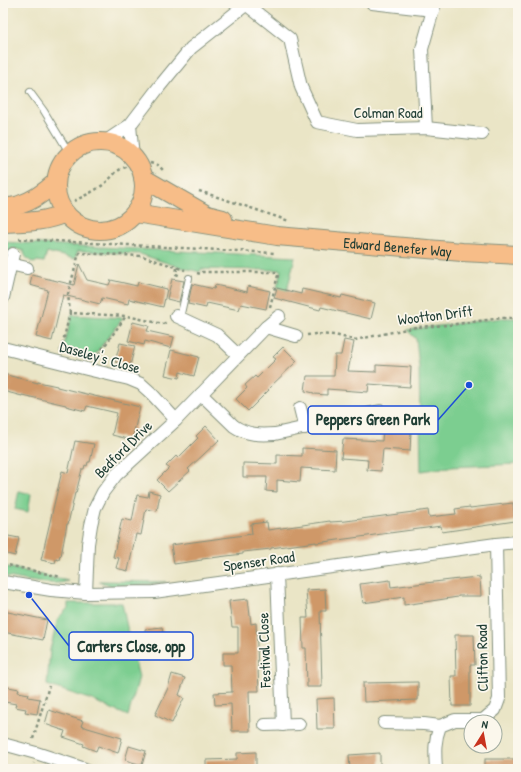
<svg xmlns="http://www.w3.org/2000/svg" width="521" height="772" font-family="'Patrick Hand',sans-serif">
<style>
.green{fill:#7cce90;stroke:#4e8662}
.building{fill:#cf9867}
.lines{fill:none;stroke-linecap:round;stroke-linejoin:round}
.lane-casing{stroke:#84917d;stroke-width:8}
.street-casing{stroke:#84917d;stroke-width:14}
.primary-casing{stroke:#84917d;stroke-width:20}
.path{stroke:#84917d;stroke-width:2.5;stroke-dasharray:3 3;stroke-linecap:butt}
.lane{stroke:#fff;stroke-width:6}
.street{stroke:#fff;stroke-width:12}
.primary{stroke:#f7bd88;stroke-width:18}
.labels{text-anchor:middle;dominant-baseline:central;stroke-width:3.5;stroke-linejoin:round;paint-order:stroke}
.street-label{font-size:15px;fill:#1f3d34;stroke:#fbf7ec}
.leader{fill:none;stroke:#1d4ed8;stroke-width:1.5}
.callout-dot{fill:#1d4ed8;stroke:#fbf7ec;stroke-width:1.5}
.callout{fill:#fbf7ec;stroke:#1d4ed8;stroke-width:1.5}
.callout-label{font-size:16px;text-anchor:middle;font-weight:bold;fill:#1f3d34}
</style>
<rect width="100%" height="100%" fill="#fbf7ec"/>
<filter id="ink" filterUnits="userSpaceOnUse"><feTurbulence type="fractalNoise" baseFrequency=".025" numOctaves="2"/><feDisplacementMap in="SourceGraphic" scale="8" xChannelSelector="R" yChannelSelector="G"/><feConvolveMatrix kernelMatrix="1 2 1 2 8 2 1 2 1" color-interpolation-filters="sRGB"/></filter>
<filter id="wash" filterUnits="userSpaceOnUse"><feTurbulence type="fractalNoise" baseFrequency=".012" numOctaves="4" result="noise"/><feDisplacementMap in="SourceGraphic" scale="16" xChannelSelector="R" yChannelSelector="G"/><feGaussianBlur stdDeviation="0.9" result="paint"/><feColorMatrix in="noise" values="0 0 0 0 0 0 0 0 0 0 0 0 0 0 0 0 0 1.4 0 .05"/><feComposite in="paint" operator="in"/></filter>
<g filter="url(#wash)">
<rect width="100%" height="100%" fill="#eae5c6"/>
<!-- green -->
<g class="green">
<path d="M 3,242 L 295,257 L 287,291 L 277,288 L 281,270 L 201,269 L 200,272 L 176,266 L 140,254 L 78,251 L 75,259 L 47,252 L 44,262 L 37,261 L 35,263 C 29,261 25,258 24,251 L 12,248 L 9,261 L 3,259 Z"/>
<polygon points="72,315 123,318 91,360 62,353"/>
<polygon points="502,318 518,318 518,464 449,467 421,471 419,367 416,339 407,330"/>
<polygon points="19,491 31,494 28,512 15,509"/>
<path d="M 3,566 L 68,581 C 53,587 19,579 3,576 Z"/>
<polygon points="99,581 166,582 143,585 110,586"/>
<polygon points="68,603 122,603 131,646 139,677 128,716 92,700 47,685 50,650 58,618 68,608"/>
</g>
<g id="blocks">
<!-- building -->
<g class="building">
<polygon points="79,264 87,280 109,285 111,280 137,286 138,282 167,289 163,307 129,299 128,304 102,298 100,304 63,295 52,341 36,337 48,290 30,285 32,275 74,285"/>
<polygon points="172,279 184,281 179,302 167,299"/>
<polygon points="192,284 214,289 215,285 247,292 248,286 270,291 266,309 241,304 239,310 207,303 206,308 188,304"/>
<polygon points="277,288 301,294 302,289 341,298 342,295 375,303 371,319 321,307 320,310 274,298"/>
<polygon points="133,322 149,326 147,331 174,337 171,348 145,341 144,345 128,341"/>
<polygon points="344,340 354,342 348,371 376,372 376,365 411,367 410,387 369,384 368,392 327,389 327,395 314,394 314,393 305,391 307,376 334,376 335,355 341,355"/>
<polygon points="120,343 135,346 130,366 115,362"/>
<polygon points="283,347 297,361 268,389 269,390 248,411 236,399 247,388 245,385 255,376 257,378 276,359 273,357"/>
<polygon points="171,350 199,357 194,376 180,372 179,378 165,375"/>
<polygon points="3,374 38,383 38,382 57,386 57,387 140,407 132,440 112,435 117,413 87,406 85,411 66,406 66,405 22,395 22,396 3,391"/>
<polygon points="206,426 219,440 188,469 190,471 168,491 157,480 169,468 166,466 176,456 178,458 198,438 196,436"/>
<polygon points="383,430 411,431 410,451 383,449 381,471 367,470 368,460 341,458 343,439 382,441"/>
<polygon points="75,441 94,444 90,462 88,462 87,466 85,465 84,469 82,469 76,493 75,493 68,524 67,524 61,556 60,555 59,560 56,559 55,563 41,560 62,471 68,473"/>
<polygon points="302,448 336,450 335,470 301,468 300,482 277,480 277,492 266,491 267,477 243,477 243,463 277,464 277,455 302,456"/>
<polygon points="149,491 160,494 157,511 146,509 141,535 136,534 128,571 116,568 119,558 113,557 122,519 132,521 137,495 148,497"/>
<polygon points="513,503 515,521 442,532 441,526 316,543 316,542 271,548 271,549 243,552 243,554 202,559 202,560 174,564 171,545 252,534 251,524 267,522 268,530 330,521 330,522 346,521 428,510 429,517 456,514 455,509 470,507 470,508"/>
<polygon points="3,535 19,538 15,556 3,553"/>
<polygon points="480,577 481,596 458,596 458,597 404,605 404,597 363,603 360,584 390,580 391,587 468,578"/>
<polygon points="325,589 326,611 320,611 322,687 307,687 306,648 303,648 302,618 308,618 306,590"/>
<polygon points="248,599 251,624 256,623 259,691 249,691 250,731 232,731 231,704 215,705 214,693 232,692 231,665 223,665 223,653 238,653 238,627 232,627 229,601"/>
<polygon points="3,611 47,620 43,640 3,632"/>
<polygon points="162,627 164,642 146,644 145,629"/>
<polygon points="455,635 474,635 475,665 470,665 470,706 452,706 451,676 456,676"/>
<polygon points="172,674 185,678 179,695 184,698 172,723 155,715 168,688"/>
<polygon points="418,682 418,700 364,702 363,683"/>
<polygon points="3,686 19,689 18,692 29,694 28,697 40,699 37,714 25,712 26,709 15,707 16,704 5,702 6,698 3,697"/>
<polygon points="334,698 335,729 317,729 316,699"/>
<polygon points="49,710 83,721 81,726 122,738 118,753 98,746 96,751 83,746 84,744 63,737 65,731 45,724"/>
<polygon points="129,746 146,751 142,765 125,760"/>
<polygon points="256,752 256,769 206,769 206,760 237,759 237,753"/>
<polygon points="380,753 380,769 350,769 349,755"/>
<rect x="485" y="759" width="32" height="10"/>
</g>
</g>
</g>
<g filter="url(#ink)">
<use href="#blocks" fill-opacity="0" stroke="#84917d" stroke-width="1"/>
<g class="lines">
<defs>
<g id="lane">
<polyline points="30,92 44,111 70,154"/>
<polyline points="180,318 189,278"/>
</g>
<g id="street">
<polyline points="372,3 433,10"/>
<polyline points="247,5 290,39 301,87 317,122 357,130 426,128 482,134"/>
<polyline points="130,125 133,158"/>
<polyline points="426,128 422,49 435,3"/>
<polyline points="103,143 130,125 159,87 191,48 248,3"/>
<polyline points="10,264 27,268"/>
<polyline points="3,298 13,254"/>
<polyline points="176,316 217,335 238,355"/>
<polyline points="266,327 279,316"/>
<polyline points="3,348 87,369 129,379 141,384 151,393 176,420"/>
<path d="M 201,394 L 234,426 C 247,435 260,435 275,434 L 380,411"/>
<polyline points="300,408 305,428"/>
<polyline points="277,574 283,725"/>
<polyline points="3,582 51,590 86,593 154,592 496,544 518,542"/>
<polyline points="86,593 88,544 91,525 95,508 103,492 116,475 176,420 266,327 296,336"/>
<polyline points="384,723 424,724 440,726"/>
<polyline points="265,725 299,724"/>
<polyline points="3,744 36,753 85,769"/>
<path d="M 436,769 C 435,752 434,742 440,726 L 455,720 L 483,720 L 495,710 L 499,699 L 496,544"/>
</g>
<g id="primary">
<circle cx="100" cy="186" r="44"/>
<polyline points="143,178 207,215 223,219"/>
<path d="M 3,207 C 8,207 14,207 19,205 C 33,201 45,192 56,182"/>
<path id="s1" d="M 135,213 L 277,236 L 462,252 L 518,255"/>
<path d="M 3,223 C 24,222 46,222 65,213"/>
</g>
</defs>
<!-- lane casing -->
<use href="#lane" class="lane-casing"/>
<!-- street casing -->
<use href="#street" class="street-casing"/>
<!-- primary casing -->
<use href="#primary" class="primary-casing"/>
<!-- path -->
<g class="path">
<polyline points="150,163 158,165 164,171"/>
<polyline points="199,191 242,205 289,221"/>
<path d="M 74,201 C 84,196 95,191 104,184 C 112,178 115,170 126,167"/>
<polyline points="19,239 274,253"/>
<polyline points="177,268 176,274 181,276"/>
<polyline points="197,273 201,274 202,272 276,272 278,275 270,307"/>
<polyline points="70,313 68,294 79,253 142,256 185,270"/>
<polyline points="307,335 316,334 335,335 355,340 416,327 449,325 502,318 518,318"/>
<polyline points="61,350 70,313 127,316 163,324 167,322"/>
<polyline points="95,359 126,316"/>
<polyline points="3,564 61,577"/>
<polyline points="33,739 49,686"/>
<polyline points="32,769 34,763"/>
</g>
<!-- lane -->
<use href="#lane" class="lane"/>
<!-- street -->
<use href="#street" class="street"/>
<!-- primary -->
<use href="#primary" class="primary"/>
</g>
</g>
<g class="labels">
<!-- street labels -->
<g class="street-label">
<text x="388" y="112">Colman Road</text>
<text stroke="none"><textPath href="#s1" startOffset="265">Edward Benefer Way</textPath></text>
<text transform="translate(435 315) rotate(-7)">Wootton Drift</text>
<text transform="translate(100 357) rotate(16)">Daseley's Close</text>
<text transform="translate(123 449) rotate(-45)">Bedford Drive</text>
<text transform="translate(259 561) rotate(-8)">Spenser Road</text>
<text transform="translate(264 650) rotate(-92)">Festival Close</text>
<text transform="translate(482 658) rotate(-91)">Clifton Road</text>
</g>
</g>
<!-- callouts -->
<path class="leader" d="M469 385L438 420M29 595L69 646"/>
<g class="callout-dot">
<circle cx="469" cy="385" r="4"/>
<circle cx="29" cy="595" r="4"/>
</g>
<g class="callout">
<rect x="308" y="406" width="130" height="28" rx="4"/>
<rect x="69" y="632" width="124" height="28" rx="4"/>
</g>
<g class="callout-label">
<text x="373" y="425">Peppers Green Park</text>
<text x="131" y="652">Carters Close, opp</text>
</g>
<!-- margin -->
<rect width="521" height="772" fill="none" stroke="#fbf7ec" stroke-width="16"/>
<!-- north arrow -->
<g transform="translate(483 734) rotate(11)"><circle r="19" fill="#fbf7ec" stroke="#a3ada2"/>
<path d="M0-3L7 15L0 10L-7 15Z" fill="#c8321e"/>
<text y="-6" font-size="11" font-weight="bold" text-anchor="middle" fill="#1f3d34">N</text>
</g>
</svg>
